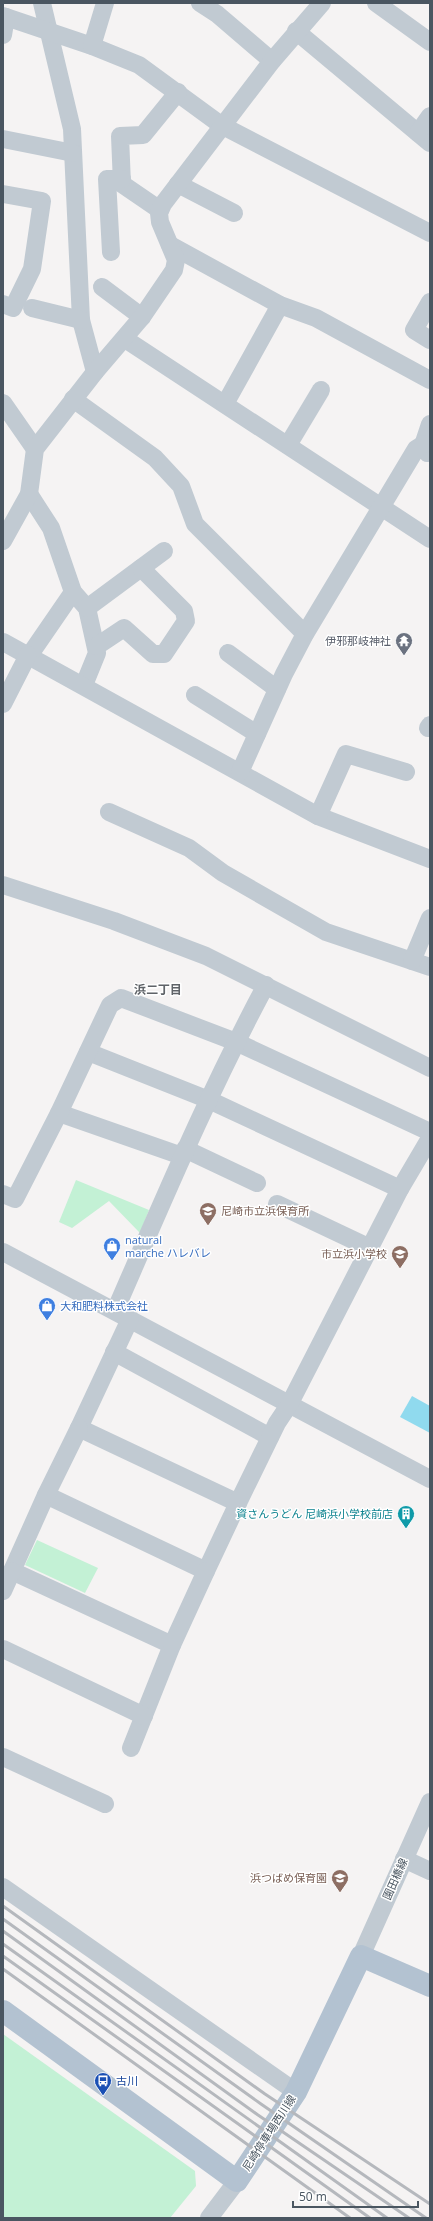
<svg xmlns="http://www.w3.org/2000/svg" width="433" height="2221" viewBox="0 0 433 2221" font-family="'Open Sans','Noto Sans JP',sans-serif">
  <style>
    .green { fill: #c3f1d5 }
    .water { fill: #90daee }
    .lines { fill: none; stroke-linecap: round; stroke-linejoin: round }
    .minor { stroke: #c1cad2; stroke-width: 18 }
    .major { stroke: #b3c2d1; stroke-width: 22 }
    .rail { stroke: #b5b8bd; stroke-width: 3 }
    .labels { text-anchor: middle; stroke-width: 3; stroke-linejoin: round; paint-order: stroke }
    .worship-label { font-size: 11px; fill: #5b616d; stroke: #fff; text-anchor: end }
    .education-label { font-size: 11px; fill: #785e54; stroke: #fff; text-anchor: end }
    .shop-label { font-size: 11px; fill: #366cbe; stroke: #fff; text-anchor: start }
    .culture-label { font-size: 11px; fill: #0d838f; stroke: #fff; text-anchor: end }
    .street-label { font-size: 11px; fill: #4a5661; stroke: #fff }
    .transit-label { font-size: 11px; fill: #164399; stroke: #fff; text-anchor: start }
    .neighbourhood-label { font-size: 12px; font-weight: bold; fill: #5f6368; stroke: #fff }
  </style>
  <rect width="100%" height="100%" fill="#f5f3f3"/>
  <g class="green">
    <path d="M76,1180l73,30 -9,23 -31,-32 -37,27 -13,-6z"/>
    <path d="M37,1540l61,28 -13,25 -60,-28z"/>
    <path d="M3,2034l192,137 1,15 -26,32h-167z"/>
  </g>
  <path class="water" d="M412,1396l18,10v27l-30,-16z"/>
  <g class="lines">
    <g class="minor">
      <path d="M42,3l30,126 9,191 14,52"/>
      <path d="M200,3l17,11 55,47"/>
      <path d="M376,3l54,39"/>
      <path d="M3,16l89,30 47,19 82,60 209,108"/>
      <path d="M296,31l134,112"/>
      <path d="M3,35l3,-18"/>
      <path d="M92,46l13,-43"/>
      <path d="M418,133l12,-17"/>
      <path d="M3,139l70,14"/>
      <path d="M178,184l56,29"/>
      <path d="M3,194l39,7 -10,68 -19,39 -10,-4"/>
      <path d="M160,210l-38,-26 -2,-48 23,-1 35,-43"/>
      <path d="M170,245l110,60 36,13 114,62"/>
      <path d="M111,252l-4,-73h15"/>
      <path d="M102,287l40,30"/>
      <path d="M430,302l-16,28 16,10"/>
      <path d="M32,308l49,12"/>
      <path d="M125,339l305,200"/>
      <path d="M73,399l82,59 26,28 14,38 110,110"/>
      <path d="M3,403l32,46"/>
      <path d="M225,404l55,-99"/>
      <path d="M288,445l33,-55"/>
      <path d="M427,453l-3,-11 6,-18"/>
      <path d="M29,494l22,34 22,64 14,16 10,45 -13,32"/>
      <path d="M3,541l26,-47 6,-45 60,-77 47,-55 32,-47 2,-10 -16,-38 -1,-9 4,-9 109,-143 50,-58"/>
      <path d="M87,608l77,-57"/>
      <path d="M3,642l315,174 112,43"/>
      <path d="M97,646l27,-18 29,26h11l22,-33 -2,-10 -43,-43"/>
      <path d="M228,653l49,36"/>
      <path d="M29,656l44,-64"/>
      <path d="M195,695l62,39"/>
      <path d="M3,704l25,-49"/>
      <path d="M428,728l2,-3"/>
      <path d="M240,772l44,-98 21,-40 111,-185 8,-5"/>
      <path d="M109,812l80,36 34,25 103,59 104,35"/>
      <path d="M318,816l28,-62 60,18"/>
      <path d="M3,885l111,36 92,35 224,112"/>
      <path d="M412,961l18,-43"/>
      <path d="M88,1052l121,48 191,89"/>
      <path d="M59,1113l123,43"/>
      <path d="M185,1149l72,34"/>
      <path d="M3,1194l12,5 44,-86 51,-108 11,-7 115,44 194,90"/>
      <path d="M277,1204l93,44"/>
      <path d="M3,1252l427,227"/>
      <path d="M115,1311c48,-110 94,-220 151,-326"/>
      <path d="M130,1319l-51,109 159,75 -32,68 -160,-76 -34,76 160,74 -41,103"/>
      <path d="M114,1352l156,85"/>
      <path d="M46,1495l33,-67"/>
      <path d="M238,1503l39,-80 12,-18 111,-216 30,-51"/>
      <path d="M3,1591l9,-20"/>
      <path d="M172,1645l34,-74"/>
      <path d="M3,1649l141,67"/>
      <path d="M3,1757l102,47"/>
      <path d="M404,1859l26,12"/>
      <path d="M3,1887l293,205"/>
      <path d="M361,1956l69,-154"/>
      <path d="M209,2218l28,-37"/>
    </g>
    <path class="major" d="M3,2011l234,170 59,-89 65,-136 69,30"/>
    <g class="rail">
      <path d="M3,1906l262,188 165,110"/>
      <path d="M3,1919l258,185 165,114"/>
      <path d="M3,1931l255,184 151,103"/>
      <path d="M3,1944l384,274"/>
      <path d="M3,1956l367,262"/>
      <path d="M3,1969l347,249"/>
    </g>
  </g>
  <defs>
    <symbol id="temple-pin" viewBox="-11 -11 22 30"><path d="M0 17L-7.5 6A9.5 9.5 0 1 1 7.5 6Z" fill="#6b7280" stroke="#fff"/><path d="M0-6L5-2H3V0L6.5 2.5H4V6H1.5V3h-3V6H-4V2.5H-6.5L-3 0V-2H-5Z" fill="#fff"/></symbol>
    <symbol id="school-pin" viewBox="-11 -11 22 30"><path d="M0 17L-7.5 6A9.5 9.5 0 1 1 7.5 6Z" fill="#8d6e63" stroke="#fff"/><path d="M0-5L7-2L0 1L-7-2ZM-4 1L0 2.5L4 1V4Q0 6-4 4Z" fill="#fff"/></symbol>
    <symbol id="shop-pin" viewBox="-11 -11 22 30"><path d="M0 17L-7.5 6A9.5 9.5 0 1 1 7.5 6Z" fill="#3f7fe0" stroke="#fff"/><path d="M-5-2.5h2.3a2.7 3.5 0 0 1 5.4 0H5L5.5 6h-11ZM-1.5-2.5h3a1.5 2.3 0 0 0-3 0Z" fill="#fff"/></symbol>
    <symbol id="building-pin" viewBox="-11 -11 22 30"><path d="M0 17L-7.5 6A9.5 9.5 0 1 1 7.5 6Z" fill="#0f9aa8" stroke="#fff"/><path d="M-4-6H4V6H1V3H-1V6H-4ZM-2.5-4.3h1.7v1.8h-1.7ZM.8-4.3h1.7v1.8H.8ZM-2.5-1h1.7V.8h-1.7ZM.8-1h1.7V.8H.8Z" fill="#fff"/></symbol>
    <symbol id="bus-pin" viewBox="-11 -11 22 30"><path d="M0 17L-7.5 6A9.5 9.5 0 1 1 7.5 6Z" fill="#1a4fb4" stroke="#fff"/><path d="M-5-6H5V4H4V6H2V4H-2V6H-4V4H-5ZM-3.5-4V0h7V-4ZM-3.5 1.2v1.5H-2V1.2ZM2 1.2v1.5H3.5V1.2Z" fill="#fff"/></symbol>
  </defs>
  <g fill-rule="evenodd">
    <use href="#temple-pin" x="394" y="631" width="20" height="27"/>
    <use href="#school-pin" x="198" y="1201" width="20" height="27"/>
    <use href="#shop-pin" x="102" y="1236" width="20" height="27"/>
    <use href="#school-pin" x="390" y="1244" width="20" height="27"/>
    <use href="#shop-pin" x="37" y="1296" width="20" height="27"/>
    <use href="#building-pin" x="396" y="1504" width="20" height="27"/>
    <use href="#school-pin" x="330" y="1868" width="20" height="27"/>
    <use href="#bus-pin" x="93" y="2071" width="20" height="27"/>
  </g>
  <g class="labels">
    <g class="worship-label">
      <text x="391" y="645">伊邪那岐神社</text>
    </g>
    <g class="education-label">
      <text x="221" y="1215" text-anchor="start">尼崎市立浜保育所</text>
      <text x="387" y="1258">市立浜小学校</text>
      <text x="327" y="1882">浜つばめ保育園</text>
    </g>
    <g class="shop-label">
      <text x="125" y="1244">natural<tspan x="125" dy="13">marche ハレバレ</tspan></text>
      <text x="60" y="1310">大和肥料株式会社</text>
    </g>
    <g class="culture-label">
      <text x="393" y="1518">資さんうどん 尼崎浜小学校前店</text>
    </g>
    <g class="street-label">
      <text transform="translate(395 1879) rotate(-66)" y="4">園田橋線</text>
      <text transform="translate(269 2133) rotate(-57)" y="4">尼崎停車場西川線</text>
    </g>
    <g class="transit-label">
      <text x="116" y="2085">古川</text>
    </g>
    <g class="neighbourhood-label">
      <text x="158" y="994">浜二丁目</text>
    </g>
  </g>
  <rect width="433" height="2221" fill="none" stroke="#4a5661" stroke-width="8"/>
  <path d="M293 2201v6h125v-6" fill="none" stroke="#4a5661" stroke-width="2"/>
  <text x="299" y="2201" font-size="12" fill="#4a5661" stroke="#ffffff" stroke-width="3" paint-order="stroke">50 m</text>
</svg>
